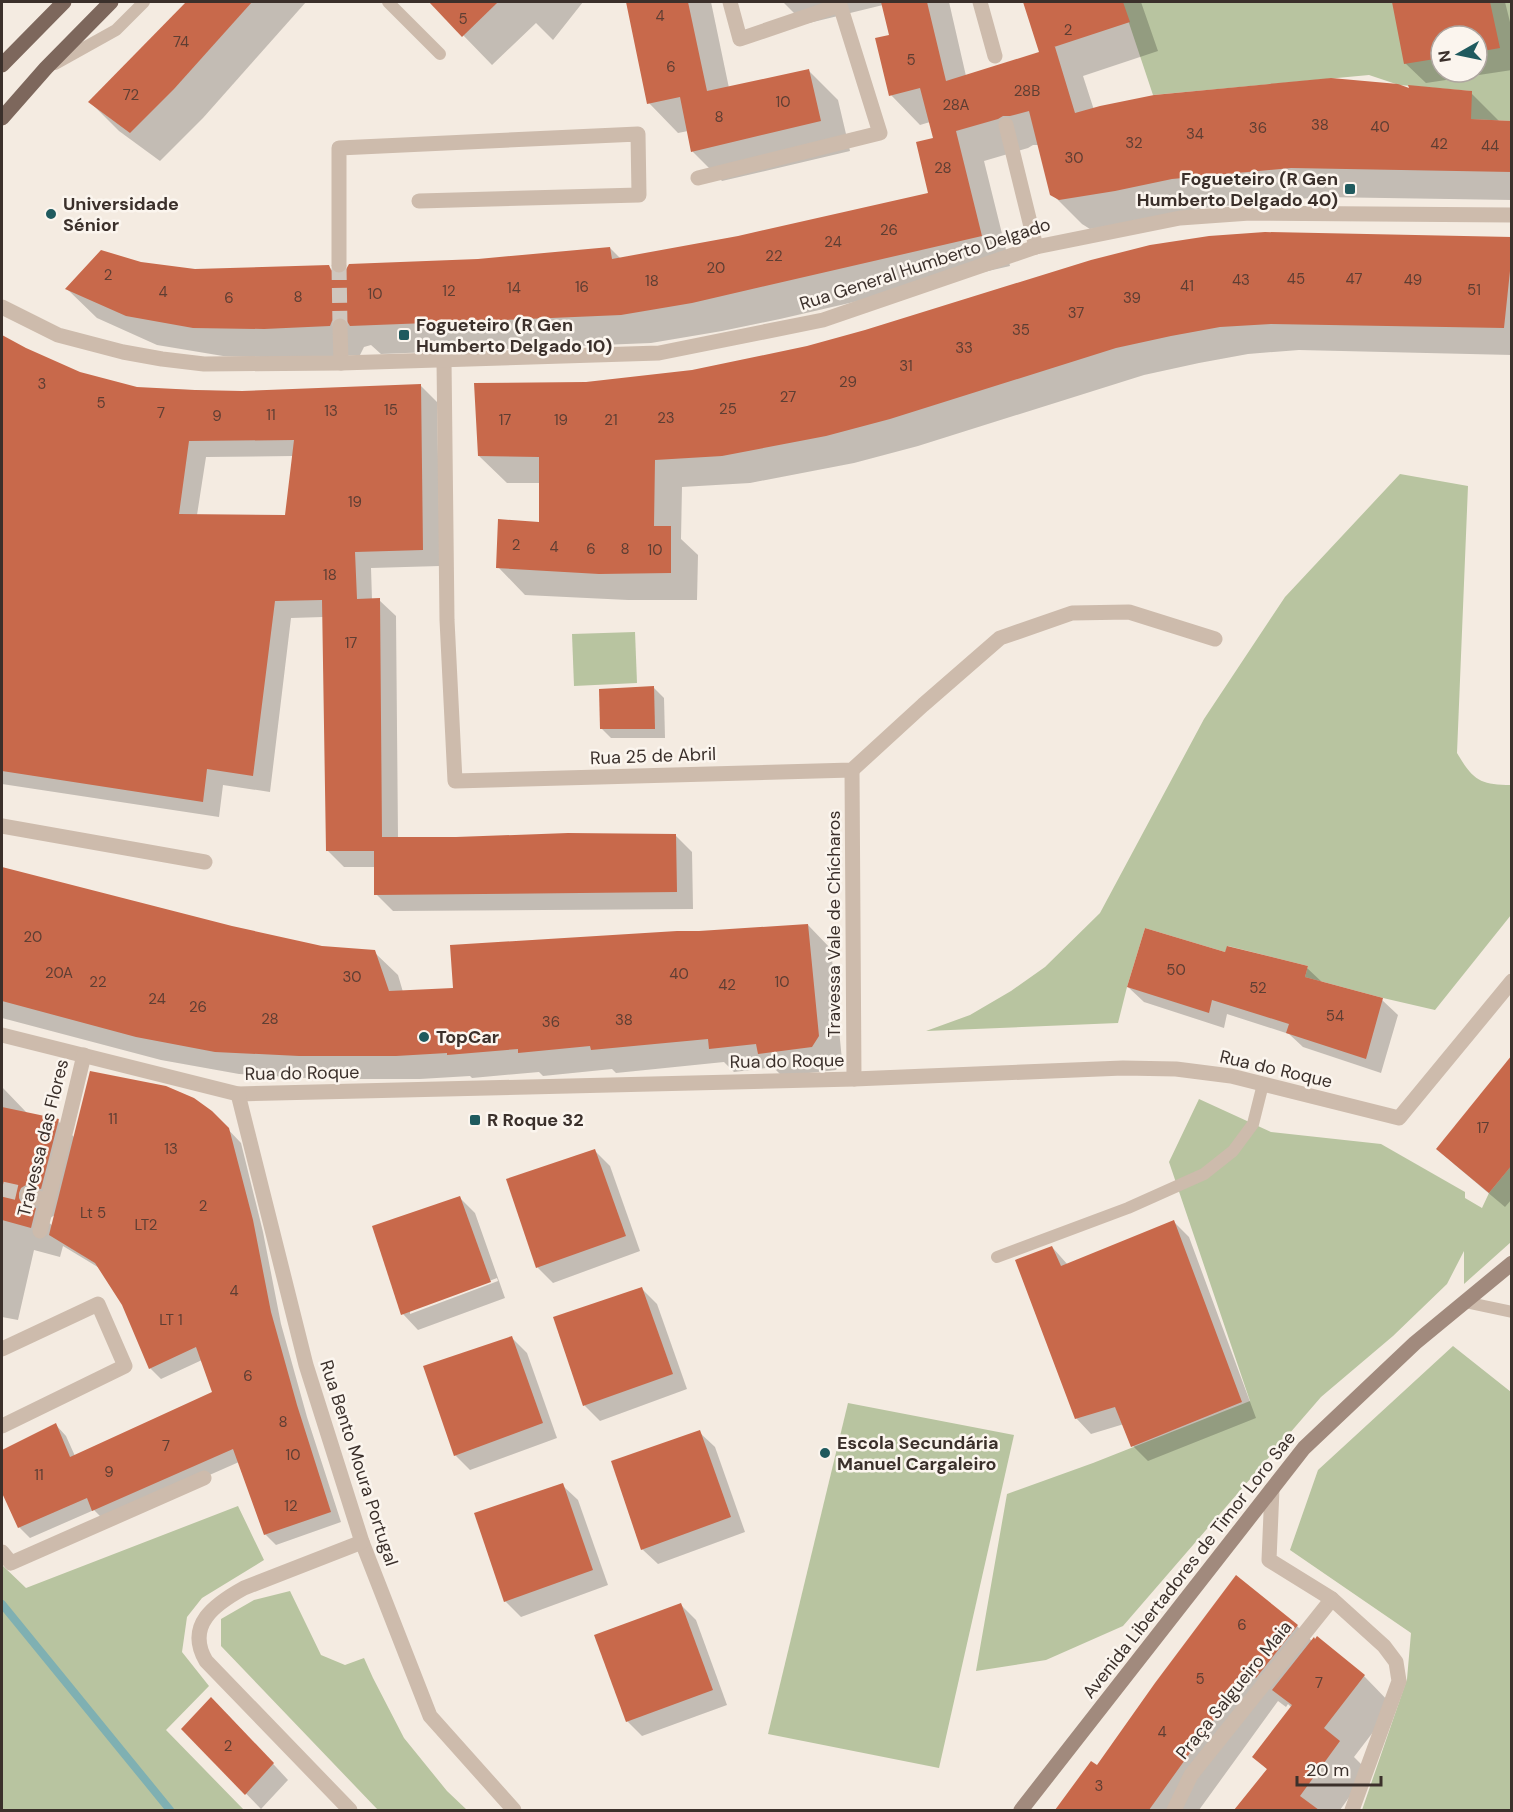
<svg xmlns="http://www.w3.org/2000/svg" width="1513" height="1812" viewBox="0 0 1513 1812" font-family="'DM Sans',sans-serif">
  <style>
    .green { fill: #b8c4a0; fill-rule: evenodd }
    .shadow { fill: #0003; fill-rule: evenodd }
    .lines { fill: none; stroke-linecap: round; stroke-linejoin: round }
    .stream { stroke: #7fb0b2; stroke-width: 8 }
    .building { fill: #c8694b; fill-rule: evenodd }
    .minor-tunnel { stroke: #cfc6bd; stroke-width: 15; stroke-dasharray: 15 8; stroke-linecap: butt }
    .service { stroke: #cdbbac; stroke-width: 12 }
    .pedestrian { stroke: #cdbbac; stroke-width: 15 }
    .minor { stroke: #cdbbac; stroke-width: 15 }
    .tertiary { stroke: #cdbbac; stroke-width: 15 }
    .secondary { stroke: #a18a7d; stroke-width: 15 }
    .primary { stroke: #7d675c; stroke-width: 15 }
    .poi-dot { fill: #1f5a5e; stroke: #fbf5ee; stroke-width: 2 }
    .labels { text-anchor: middle; stroke-width: 5; stroke-linejoin: round; paint-order: stroke }
    .number-label { font-size: 15px; fill: #5e3e33 }
    .poi-label { font-size: 18px; font-weight: bold; fill: #3b302b; stroke: #fbf5ee; text-anchor: start }
    .street-label { font-size: 18px; fill: #3b302b; stroke: #fbf5ee }
  </style>
  <rect width="100%" height="100%" fill="#f4ebe1"/>
  <g class="green">
    <path d="M1122,2h389v119l-40,-2v-28l-72,-6 -30,-10 -216,20zM1441,36h36v36h-36z"/>
    <path d="M1400,474l68,12 -11,267c16,27 23,32 54,32v130l-76,95 -52,-12 -78,-21 3,-11 -80,-20 -3,6 -80,-24 -18,59 -9,36 -192,8 44,-16 41,-24 34,-24 55,-54 104,-194 81,-122z"/>
    <path d="M635,632l2,51 -63,3 -2,-52z"/>
    <path d="M1199,1099l72,33 110,12 84,48v6l17,10 7,-15 22,-27v76l-47,42v-33l-17,33 -54,52 -72,61 -198,229 -77,34 -70,11 31,-177 86,-31 157,-62 -81,-239z"/>
    <path d="M1453,1346l58,46v418h-149l45,-131 4,-46 -121,-83 28,-80z"/>
    <path d="M848,1403l166,32 -75,333 -171,-34z"/>
    <path d="M238,1506l26,54 -62,38 -15,19 -5,35 27,34 -43,44 78,80h-242v-245l24,23z"/>
    <path d="M290,1591l31,64 24,10 19,-7 9,20 31,60 43,53 20,19h-89l-157,-164v-27l33,-19z"/>
  </g>
  <g class="shadow">
    <path d="M188,2h118l-103,116 -43,43 -41,-30 -29,-29z"/>
    <path d="M431,2h152l-30,38 -17,-17 -44,42z"/>
    <path d="M628,2h83l18,86 79,-18 30,30 12,51 -128,30 -29,-29 -5,-21 -10,2 -29,-30z"/>
    <path d="M783,2h166l17,74 75,-23 -16,-51h116l17,49 -75,25 11,34 317,-20 60,3 29,29 12,1v77l-191,-3 -118,11 -58,12 -55,9 -8,-5 -30,-30 -13,-49h-6l-5,3 -44,13 26,105 -230,53 -58,12 -71,12 -270,11 -10,-9 -7,2 -4,8 -65,3 -72,-2 -66,-11 -60,-27 -30,-29 74,-26 54,8 134,-4 9,9 140,-16 132,-12 11,11 118,-22 191,-43 5,-55 -5,-17 -10,3 -29,-30 -1,-59 -7,-31 -78,19z"/>
    <path d="M1393,2h112l7,28v40l-86,13 -21,-20zM1441,36h36v36h-36z"/>
    <path d="M1512,238v117l-213,-5 -51,4 -49,9 -55,12 -226,71 -64,17 -104,20 -68,4 -1,52 17,16 -1,45h-69l-103,-5 -27,-28 42,-44v-40h-33l-28,-27 107,-72 106,-12z"/>
    <path d="M2,336l24,14 54,24 57,14 105,4 178,-7 17,17 3,164 -69,2 1,32h7l17,16 2,222 278,-2 16,16 1,57 -300,2 -17,-17 -1,-27h-31l-17,-17 -4,-233 -32,1 -21,174 -47,-7 -4,32 -217,-33zM293,456l-7,61 -89,-2 9,-58z"/>
    <path d="M654,688l10,10 1,40h-54l-10,-10z"/>
    <path d="M2,869l230,58 90,20 52,5 24,23 5,17 52,-3 353,-64 23,24 11,111 -6,10 -54,6 -9,-9 -39,5 -10,-10 -108,11 -4,-4 -69,7 -4,-4 -67,6 -2,-2 -50,3h-97l-84,-5 -78,-14 -159,-42z"/>
    <path d="M1227,954l80,14 16,15 59,17 16,15 -17,58 -78,-26 -14,-13 -62,-20 -3,14 -80,-26 -16,-15z"/>
    <path d="M1512,1056v143l-7,8 -51,-43 -16,-15z"/>
    <path d="M2,1087l25,26 31,8 17,17 147,-15 19,20 22,89 18,92 26,93 34,105 -65,23 -11,-11 -26,-72 -134,59 -11,-11 -64,28 -11,-11 -17,-38v-37l54,-27 10,11 9,20 139,-63 -12,-33 -41,19 -11,-11 -27,-64 -22,-35 -38,-23 -3,11 -26,-7 -16,70 -16,-3zM55,1215l-2,11 -5,-4 2,-4z"/>
    <path d="M594,1150l16,16 30,85 -87,32 -15,-15 -30,-88z"/>
    <path d="M460,1198l15,15 30,85 -87,32 -15,-16zM497,1278l1,3 -88,33v-3z"/>
    <path d="M1174,1222l15,15 67,181 -108,43 -15,-15 -9,-22 -33,10 -15,-16 -24,-171 16,18z"/>
    <path d="M641,1288l16,16 30,85 -87,32 -15,-15 -30,-88z"/>
    <path d="M512,1338l15,15 30,85 -87,32 -15,-15z"/>
    <path d="M699,1432l16,15 30,85 -87,32 -16,-15z"/>
    <path d="M562,1485l16,15 30,85 -87,32 -16,-16z"/>
    <path d="M1236,1578l61,48 15,15 52,35 29,30 -39,51 14,14 -28,39h-104l32,-40 -14,-13 38,-49 -4,-4 -2,3 -8,-6 -79,109h-142l34,-47 6,4z"/>
    <path d="M681,1605l15,15 31,85 -85,31 -15,-15z"/>
    <path d="M227,1714l61,66 -27,29 -78,-80z"/>
  </g>
  <g class="lines">
    <path class="stream" d="M2,1604l168,206"/>
  </g>
  <g class="building">
    <path d="M186,2h66l-78,87 -44,44 -42,-31z"/>
    <path d="M429,2h69l-36,35z"/>
    <path d="M626,2h62l19,89 102,-22 12,52 -130,31 -11,-55 -33,7z"/>
    <path d="M881,2h46l19,79 93,-29 -16,-50h100l7,20 -76,25h1l20,66 25,-7 54,-11 177,-17 67,6 11,4 -1,-3 64,6 -1,28 41,2v51l-221,-4 -119,11 -57,12 -56,9 -9,-5 -21,-84 -19,5h-7l-5,3 -42,12 26,105 -290,67 -71,12 -70,3 -201,8 -5,-8 -6,-2 -7,5 -2,5 -66,3 -71,-1 -67,-12 -61,-27 36,-39 40,12 54,7 134,-4 2,5 7,5 6,-2 5,-9 129,-5 132,-12 2,12 126,-23 190,-43 -12,-51 17,-4 -13,-50 -31,8 -14,-58 14,-3z"/>
    <path d="M1392,2h98l10,46 -23,4v-16h-36v22l-37,6z"/>
    <path d="M1265,232l247,5v15l-8,76 -233,-4 -51,3 -49,9 -55,12 -226,71 -64,17 -104,20 -67,4 -1,66h17v47l-72,1 -103,-6 2,-49 41,3v-65l-61,-1 -4,-73 112,-1 106,-12 115,-24 58,-16 226,-70 59,-15 59,-9z"/>
    <path d="M2,335l24,13 54,24 57,15 58,3 47,1 179,-7 2,166 -68,2 2,47 23,-1 2,239h74l112,-4 108,1 1,58 -303,3v-44h-48l-4,-251 -47,1 -22,175 -46,-7 -4,33 -201,-31zM294,440l-9,75 -106,-1 10,-73z"/>
    <path d="M654,686l1,43h-55l-1,-40z"/>
    <path d="M2,867l230,59 90,20 53,4 14,41 64,-3 -3,-43 227,-14h22l109,-7 11,112 -7,11 -54,7 -2,-10 -47,5 -1,-10 -117,11 -1,-4 -72,7v-4l-71,6v-2l-51,3h-97l-84,-4 -79,-15 -134,-36z"/>
    <path d="M1145,928l80,24 2,-6 81,20 -3,11 78,21 -17,61 -80,-26 3,-9 -77,-24 -3,13 -82,-26z"/>
    <path d="M1512,1055v110l-23,28 -53,-44z"/>
    <path d="M90,1071l76,15 28,12 18,13 17,17 24,92 18,92 26,93 34,107 -67,23 -31,-86 -141,62 -5,-13 -69,30 -16,-35v-43l54,-27 14,34 142,-65 -16,-45 -47,22 -27,-64 -27,-42 -46,-28z"/>
    <path d="M2,1107l57,12 -18,70 -15,-4 -5,3 -2,5v5l2,4 15,6 -5,20 -29,-8z"/>
    <path d="M595,1149l31,87 -90,32 -30,-89z"/>
    <path d="M460,1196l31,86 -90,33 -29,-89z"/>
    <path d="M1174,1220l68,182 -111,45 -16,-40 -40,12 -60,-159 37,-14 9,20z"/>
    <path d="M642,1287l31,87 -90,32 -30,-89z"/>
    <path d="M512,1336l31,87 -89,33 -31,-90z"/>
    <path d="M700,1430l31,87 -90,33 -30,-89z"/>
    <path d="M563,1483l30,87 -89,32 -30,-89z"/>
    <path d="M1236,1575l62,50 -42,53 -8,-6 -99,138h-94l36,-49 6,4 58,-82z"/>
    <path d="M681,1603l32,87 -87,32 -32,-87z"/>
    <path d="M1317,1636l48,39 -41,53 16,13 -40,55 19,14h-85l33,-41 -15,-12 40,-52 -20,-15 42,-53 1,2z"/>
    <path d="M211,1697l63,66 -29,32 -64,-66z"/>
  </g>
  <g class="lines">
    <g class="minor-tunnel">
      <path d="M339,265l1,61"/>
      <path d="M2,1189l26,6"/>
    </g>
    <g class="service">
      <path d="M388,2l52,52"/>
      <path d="M55,64l61,-34 28,-28"/>
      <path d="M997,1257l131,-49 76,-34 29,-23 20,-27 10,-40"/>
      <path d="M1465,1302l47,10"/>
    </g>
    <path class="pedestrian" d="M1174,1810l17,-35 141,-176"/>
    <g class="minor">
      <path d="M980,2l15,54"/>
      <path d="M1006,125l30,122"/>
      <path d="M698,178l182,-45 -40,-128 -100,34 -10,-37"/>
      <path d="M339,265v-117l299,-14 1,61 -220,6"/>
      <path d="M340,326l1,37"/>
      <path d="M444,360l3,260 8,161 397,-11 71,-65 77,-67 72,-25 57,-1 86,27"/>
      <path d="M852,770l2,309"/>
      <path d="M2,826l203,36"/>
      <path d="M2,1035l236,59 616,-15 269,-11 53,1 55,7 168,42 113,-137"/>
      <path d="M238,1094l68,271 56,177 68,174 84,94"/>
      <path d="M28,1195l20,6"/>
      <path d="M40,1231l27,-105 17,-71"/>
      <path d="M2,1349l96,-45 27,62 -123,60"/>
      <path d="M1272,1489l-3,71 63,39 52,47 12,16 3,19 -47,129"/>
      <path d="M2,1552l9,11 193,-85"/>
      <path d="M350,1810l-144,-149c-21,-36 9,-57 38,-73l118,-46"/>
    </g>
    <path class="tertiary" d="M2,307l56,28 65,17 39,7 42,5 137,-1 318,-10 164,-33 213,-73 144,-29 70,-5 262,2"/>
    <path class="secondary" d="M1021,1810l283,-362 111,-105 97,-80"/>
    <g class="primary">
      <path d="M2,65l62,-63"/>
      <path d="M2,118l44,-50 65,-66"/>
    </g>
  </g>
  <g class="poi-dot">
    <rect x="1344" y="183" width="12" height="12" rx="3"/>
    <circle cx="51" cy="214" r="6"/>
    <rect x="398" y="329" width="12" height="12" rx="3"/>
    <circle cx="424" cy="1037" r="6"/>
    <rect x="469" y="1114" width="12" height="12" rx="3"/>
    <circle cx="825" cy="1453" r="6"/>
  </g>
  <g class="labels">
    <g class="number-label">
      <text x="660" y="21">4</text>
      <text x="463" y="24">5</text>
      <text x="1068" y="35">2</text>
      <text x="181" y="47">74</text>
      <text x="911" y="65">5</text>
      <text x="671" y="72">6</text>
      <text x="1027" y="96">28B</text>
      <text x="131" y="100">72</text>
      <text x="783" y="107">10</text>
      <text x="956" y="110">28A</text>
      <text x="719" y="122">8</text>
      <text x="1320" y="130">38</text>
      <text x="1380" y="132">40</text>
      <text x="1258" y="133">36</text>
      <text x="1195" y="139">34</text>
      <text x="1134" y="148">32</text>
      <text x="1439" y="149">42</text>
      <text x="1490" y="151">44</text>
      <text x="1074" y="163">30</text>
      <text x="943" y="173">28</text>
      <text x="889" y="235">26</text>
      <text x="833" y="247">24</text>
      <text x="774" y="261">22</text>
      <text x="716" y="273">20</text>
      <text x="108" y="280">2</text>
      <text x="1296" y="284">45</text>
      <text x="1354" y="284">47</text>
      <text x="1241" y="285">43</text>
      <text x="1413" y="285">49</text>
      <text x="652" y="286">18</text>
      <text x="1187" y="291">41</text>
      <text x="582" y="292">16</text>
      <text x="514" y="293">14</text>
      <text x="1474" y="295">51</text>
      <text x="449" y="296">12</text>
      <text x="163" y="297">4</text>
      <text x="375" y="299">10</text>
      <text x="298" y="302">8</text>
      <text x="229" y="303">6</text>
      <text x="1132" y="303">39</text>
      <text x="1076" y="318">37</text>
      <text x="1021" y="335">35</text>
      <text x="964" y="353">33</text>
      <text x="906" y="371">31</text>
      <text x="848" y="387">29</text>
      <text x="42" y="389">3</text>
      <text x="788" y="402">27</text>
      <text x="101" y="408">5</text>
      <text x="728" y="414">25</text>
      <text x="391" y="415">15</text>
      <text x="331" y="416">13</text>
      <text x="161" y="418">7</text>
      <text x="271" y="420">11</text>
      <text x="217" y="421">9</text>
      <text x="666" y="423">23</text>
      <text x="505" y="425">17</text>
      <text x="561" y="425">19</text>
      <text x="611" y="425">21</text>
      <text x="355" y="507">19</text>
      <text x="516" y="550">2</text>
      <text x="554" y="552">4</text>
      <text x="591" y="554">6</text>
      <text x="625" y="554">8</text>
      <text x="655" y="555">10</text>
      <text x="330" y="580">18</text>
      <text x="351" y="648">17</text>
      <text x="33" y="942">20</text>
      <text x="1176" y="975">50</text>
      <text x="59" y="978">20A</text>
      <text x="679" y="979">40</text>
      <text x="352" y="982">30</text>
      <text x="98" y="987">22</text>
      <text x="782" y="987">10</text>
      <text x="727" y="990">42</text>
      <text x="1258" y="993">52</text>
      <text x="157" y="1004">24</text>
      <text x="198" y="1012">26</text>
      <text x="1335" y="1021">54</text>
      <text x="270" y="1024">28</text>
      <text x="624" y="1025">38</text>
      <text x="551" y="1027">36</text>
      <text x="113" y="1124">11</text>
      <text x="1483" y="1133">17</text>
      <text x="171" y="1154">13</text>
      <text x="203" y="1211">2</text>
      <text x="93" y="1218">Lt 5</text>
      <text x="146" y="1230">LT2</text>
      <text x="234" y="1296">4</text>
      <text x="171" y="1325">LT 1</text>
      <text x="248" y="1381">6</text>
      <text x="283" y="1427">8</text>
      <text x="166" y="1451">7</text>
      <text x="293" y="1460">10</text>
      <text x="109" y="1477">9</text>
      <text x="39" y="1480">11</text>
      <text x="291" y="1511">12</text>
      <text x="1242" y="1630">6</text>
      <text x="1200" y="1684">5</text>
      <text x="1319" y="1688">7</text>
      <text x="1162" y="1737">4</text>
      <text x="228" y="1751">2</text>
      <text x="1099" y="1791">3</text>
    </g>
    <g class="poi-label">
      <text x="1338" y="185" text-anchor="end">Fogueteiro (R Gen<tspan x="1338" dy="21">Humberto Delgado 40)</tspan></text>
      <text x="63" y="210">Universidade<tspan x="63" dy="21">Sénior</tspan></text>
      <text x="416" y="331">Fogueteiro (R Gen<tspan x="416" dy="21">Humberto Delgado 10)</tspan></text>
      <text x="436" y="1043">TopCar</text>
      <text x="487" y="1126">R Roque 32</text>
      <text x="837" y="1449">Escola Secundária<tspan x="837" dy="21">Manuel Cargaleiro</tspan></text>
    </g>
    <g class="street-label">
      <text transform="translate(925 264) rotate(-18)" y="6">Rua General Humberto Delgado</text>
      <text transform="translate(653 756) rotate(-2)" y="6">Rua 25 de Abril</text>
      <text transform="translate(834 924) rotate(-90)" y="6">Travessa Vale de Chícharos</text>
      <text transform="translate(787 1061) rotate(-1)" y="6">Rua do Roque</text>
      <text transform="translate(1276 1069) rotate(13)" y="6">Rua do Roque</text>
      <text transform="translate(302 1073) rotate(-1)" y="6">Rua do Roque</text>
      <text transform="translate(43 1138) rotate(-76)" y="6">Travessa das Flores</text>
      <text transform="translate(359 1463) rotate(72)" y="6">Rua Bento Moura Portugal</text>
      <text transform="translate(1189 1565) rotate(-52)" y="6">Avenida Libertadores de Timor Loro Sae</text>
      <text transform="translate(1234 1690) rotate(-51)" y="6">Praça Salgueiro Maia</text>
    </g>
  </g>
  <rect width="1513" height="1812" fill="none" stroke="#3b302b" stroke-width="6"/>
  <g transform="translate(1459 54) rotate(261)"><circle r="28" fill="#fbf5ee" stroke="#aea6a0" stroke-width="1.5"/>
  <path d="M0-4.5L10 22L0 15L-10 22Z" fill="#1f5a5e"/>
  <text y="-9" font-size="16" font-weight="bold" text-anchor="middle" fill="#3b302b">N</text>
  </g>
  <path d="M1297 1776v9h84v-9" fill="none" stroke="#3b302b" stroke-width="3"/>
  <text x="1306" y="1776" font-size="18" fill="#3b302b" stroke="#fbf5ee" stroke-width="4.5" paint-order="stroke">20 m</text>
</svg>
